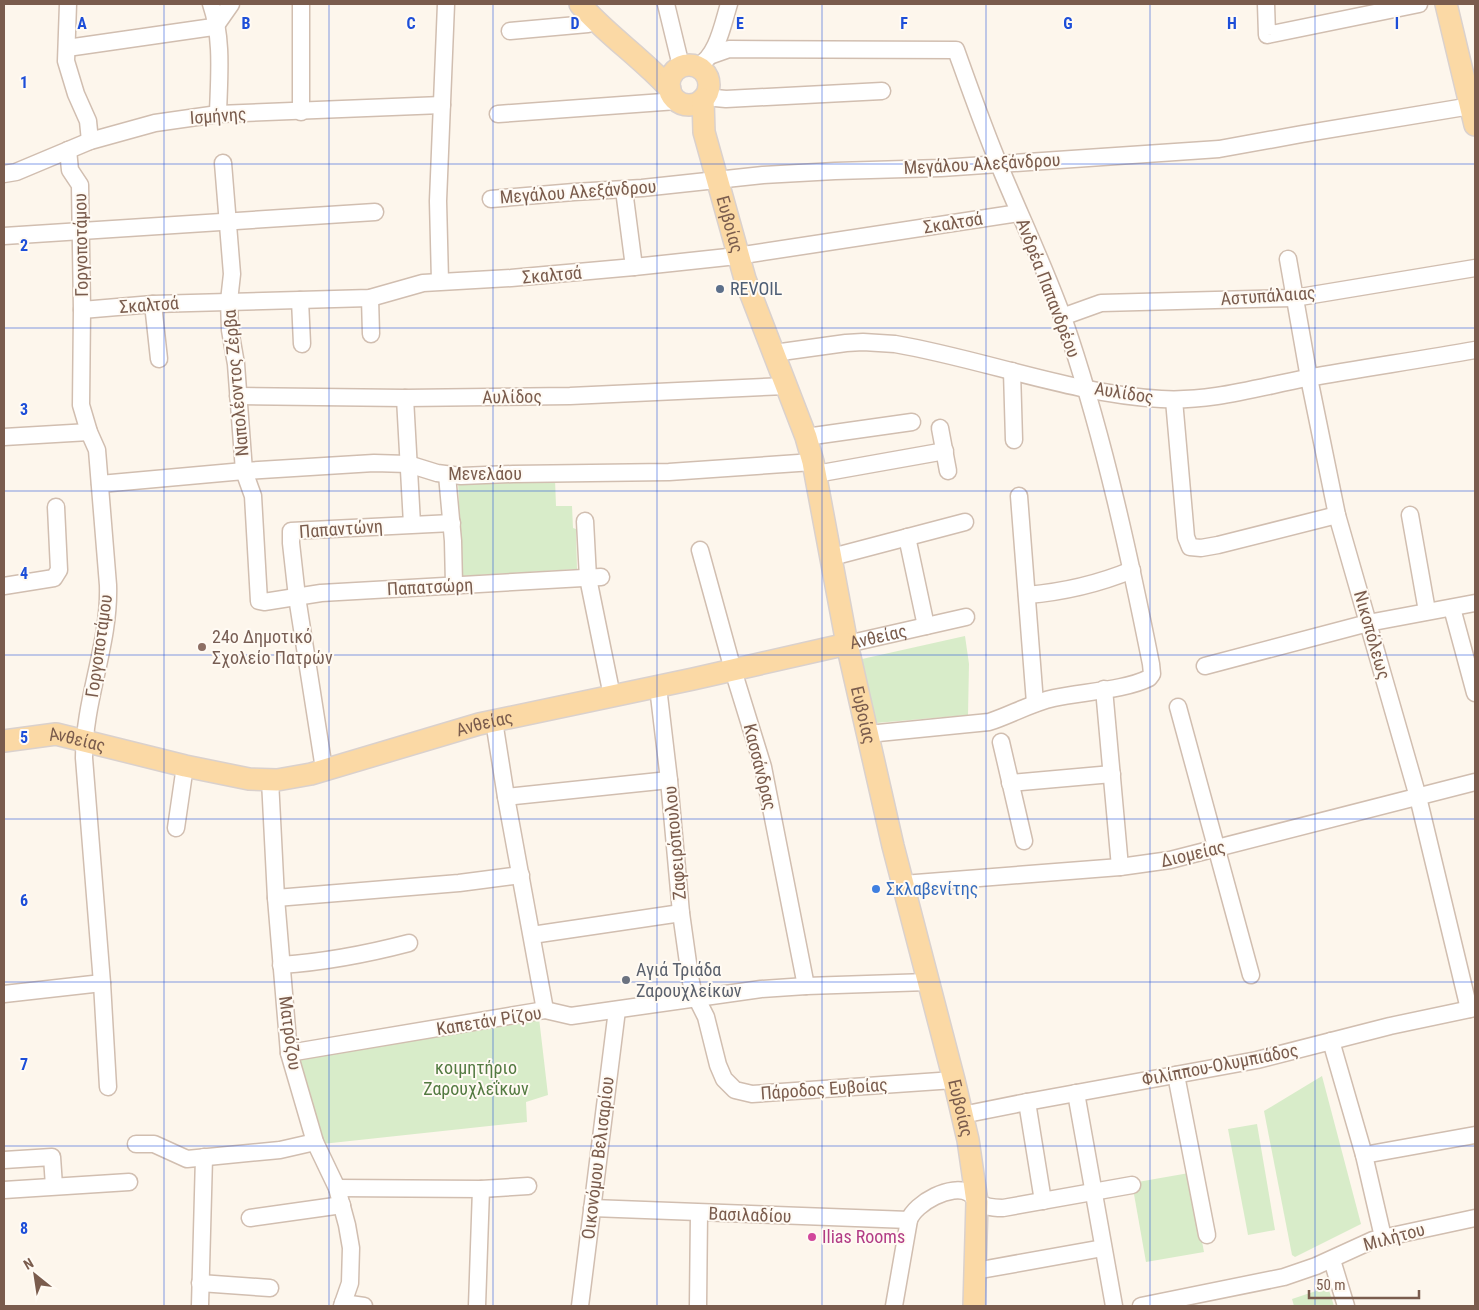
<svg xmlns="http://www.w3.org/2000/svg" width="1479" height="1310" viewBox="0 0 1479 1310" font-family="'Roboto Condensed',sans-serif">
  <style>
    .green { fill: #d8ecc9 }
    .lines { fill: none; stroke-linecap: round; stroke-linejoin: round }
    .minor-casing { stroke: #d1beb0; stroke-width: 19 }
    .major-casing { stroke: #dad1cd; stroke-width: 24 }
    .minor { stroke: #fff; stroke-width: 16 }
    .major { stroke: #fbd9a5; stroke-width: 21 }
    .grid { fill: none; stroke: #1d4ed8; stroke-width: 1; stroke-opacity: 0.55 }
    .service-dot { fill: #5c6f8a; stroke: #fffaf3; stroke-width: 2 }
    .education-dot { fill: #8d6e63; stroke: #fffaf3; stroke-width: 2 }
    .shop-dot { fill: #3f7fe0; stroke: #fffaf3; stroke-width: 2 }
    .worship-dot { fill: #6b7280; stroke: #fffaf3; stroke-width: 2 }
    .hotel-dot { fill: #d1479c; stroke: #fffaf3; stroke-width: 2 }
    .labels { text-anchor: middle; stroke-width: 4; stroke-linejoin: round; paint-order: stroke }
    .street-label { font-size: 18px; fill: #7a5c4d; stroke: #fffaf3 }
    .service-label { font-size: 18px; fill: #4e5e75; stroke: #fffaf3; text-anchor: start }
    .education-label { font-size: 18px; fill: #785e54; stroke: #fffaf3; text-anchor: start }
    .shop-label { font-size: 18px; fill: #366cbe; stroke: #fffaf3; text-anchor: start }
    .worship-label { font-size: 18px; fill: #5b616d; stroke: #fffaf3; text-anchor: start }
    .park-label { font-size: 18px; fill: #537a41; stroke: #fffaf3 }
    .hotel-label { font-size: 18px; fill: #b23c85; stroke: #fffaf3; text-anchor: start }
    .grid-label { font-size: 16px; text-anchor: middle; font-weight: bold; fill: #1d4ed8; stroke: #fffaf3; stroke-width: 4; stroke-linejoin: round; paint-order: stroke }
  </style>
  <rect width="100%" height="100%" fill="#fdf6ec"/>
  <g class="green">
    <path d="M555,479l1,27h16l1,22 3,1 1,40 -115,7 -4,-95z"/>
    <path d="M965,636l4,28 -1,51 -92,8 -14,-64z"/>
    <path d="M539,1018l9,77 -22,7 1,20 -205,22 -25,-83 4,-5z"/>
    <path d="M1322,1076l39,148 -66,33 -3,-2 -28,-144z"/>
    <path d="M1257,1124l18,106 -27,5 -20,-106z"/>
    <path d="M1189,1173l15,79 -58,10 -14,-79z"/>
    <path d="M1328,1287l6,19h-40l-2,-7z"/>
  </g>
  <g class="lines">
    <defs>
      <g id="minor">
        <path d="M68,4l-2,57 10,33 12,27 2,20"/>
        <path d="M211,4c12,35 8,73 7,110"/>
        <path d="M666,4l15,62"/>
        <path d="M1266,4l1,31 152,-31"/>
        <path d="M510,31l78,-7 9,-3"/>
        <path d="M67,48l146,-21 4,-3 14,-20"/>
        <path d="M712,55l17,-6 227,1c14,39 28,79 44,117 23,56 51,113 70,171 35,106 59,216 81,326l1,10 -3,4c-23,12 -68,14 -95,20 -23,5 -43,17 -65,24l-121,12"/>
        <path d="M697,66c20,-8 26,-43 32,-62"/>
        <path d="M707,94l8,4 11,1 156,-8"/>
        <path d="M301,112v-108"/>
        <path d="M498,114l179,-13"/>
        <path d="M68,150l2,20 10,15 2,125 -1,95 8,27 8,18 11,135c2,59 -24,114 -24,173l18,225 6,104"/>
        <path d="M223,163l9,111 -3,27 1,29 6,34 8,107 9,25 6,105 5,1 57,-9 280,-16"/>
        <path d="M4,174l12,-2 74,-31 65,-18 63,-9 224,-9"/>
        <path d="M624,190l10,77"/>
        <path d="M491,199l83,-7 68,-4 121,-13 72,-4 106,-3 278,-19 83,-15 169,-28"/>
        <path d="M4,236l371,-24"/>
        <path d="M1288,259l21,119 28,137 81,282 51,212"/>
        <path d="M440,281l-2,-80 8,-197"/>
        <path d="M370,298l1,36"/>
        <path d="M300,300l2,44"/>
        <path d="M153,304l6,55"/>
        <path d="M82,310l71,-6 217,-6 53,-15 88,-5 123,-11 103,-11 282,-43"/>
        <path d="M1062,317l39,-14 193,-5 181,-30"/>
        <path d="M774,353l72,-10 17,-1 32,2c88,15 176,50 266,55 50,3 98,-12 146,-21 56,-10 112,-18 168,-28"/>
        <path d="M1012,371l2,69"/>
        <path d="M238,396l167,2 165,-2 216,-10"/>
        <path d="M405,398l7,126"/>
        <path d="M1174,400l12,137 4,10 11,1 17,-3 119,-30"/>
        <path d="M940,428l8,43"/>
        <path d="M4,437l85,-5"/>
        <path d="M806,437l106,-15"/>
        <path d="M816,474l129,-23"/>
        <path d="M447,475l6,66 1,44"/>
        <path d="M100,484l144,-13 130,-8 34,1 29,9 24,3 52,-2 156,-2 144,-10"/>
        <path d="M1019,496l16,207"/>
        <path d="M1410,515l17,96"/>
        <path d="M585,521l3,57 24,118"/>
        <path d="M907,537l19,89"/>
        <path d="M700,550l33,120 30,97 43,219"/>
        <path d="M832,557l133,-35"/>
        <path d="M4,586l50,-8 5,-8 -3,-63"/>
        <path d="M1027,595c36,-3 71,-11 105,-25"/>
        <path d="M1452,608l23,85"/>
        <path id="s1" d="M847,644l119,-27"/>
        <path d="M1205,666l163,-43 107,-20"/>
        <path d="M658,687l11,93 12,133 9,64 3,14 13,26 12,48 6,14 11,11 17,4 202,-14"/>
        <path d="M1104,689l16,178"/>
        <path d="M1178,707l73,268"/>
        <path d="M494,721l12,76 39,213"/>
        <path d="M1001,742l23,99"/>
        <path d="M324,769l-27,-172 -6,-54v-12l161,-8"/>
        <path d="M270,780l6,118 13,155 26,89 22,46 10,37 4,23 -1,35 -8,23"/>
        <path d="M1010,783l102,-9"/>
        <path d="M506,797l163,-17"/>
        <path d="M176,828l9,-62"/>
        <path d="M903,884l217,-17 50,-7 305,-78"/>
        <path d="M276,898l183,-15 62,-8"/>
        <path d="M532,935l149,-22"/>
        <path d="M281,965c44,-3 86,-11 128,-22"/>
        <path d="M4,994l98,-11"/>
        <path d="M1331,1041l33,114 19,82"/>
        <path d="M289,1053l256,-43 26,6 190,-27 45,-3 122,-4"/>
        <path d="M1176,1075l31,160"/>
        <path d="M1076,1093l38,213"/>
        <path d="M1027,1102l16,99"/>
        <path d="M962,1115l65,-13 230,-42 133,-34 85,-18"/>
        <path d="M136,1144h18l33,15 93,-9 35,-8"/>
        <path d="M1364,1155l111,-20"/>
        <path d="M4,1160l48,-3 2,29"/>
        <path d="M337,1188l144,1 47,-3"/>
        <path d="M4,1190l125,-8"/>
        <path d="M592,1208l317,12"/>
        <path d="M250,1218l92,-13"/>
        <path d="M1332,1260l14,46"/>
        <path d="M975,1271l128,-23"/>
        <path d="M200,1283l70,5"/>
        <path d="M343,1303l21,3"/>
        <path d="M200,1306l4,-149"/>
        <path d="M477,1306l4,-117"/>
        <path d="M580,1306l37,-296"/>
        <path d="M698,1306l1,-93"/>
        <path d="M894,1306l15,-86c6,-17 43,-37 60,-27 4,2 4,6 8,8 6,6 18,7 26,7l129,-23"/>
        <path d="M1141,1306l143,-29 32,-11 57,-26 102,-22"/>
      </g>
      <g id="major">
        <path d="M580,4c27,31 62,54 90,85"/>
        <path d="M1446,4l29,121"/>
        <circle cx="689" cy="85" r="20"/>
        <path id="s2" d="M703,99l1,33 41,147 61,158 7,25 34,182 18,79 28,123 61,234 14,60 9,62 -3,104"/>
        <path id="s3" d="M4,741l52,-7 129,32 64,13 28,1 34,-6 168,-50 214,-45 154,-35"/>
      </g>
    </defs>
    <use href="#minor" class="minor-casing"/>
    <use href="#major" class="major-casing"/>
    <use href="#minor" class="minor"/>
    <use href="#major" class="major"/>
  </g>
  <path class="grid" d="M164,4v1302M329,4v1302M493,4v1302M657,4v1302M822,4v1302M986,4v1302M1150,4v1302M1315,4v1302M4,164h1471M4,328h1471M4,491h1471M4,655h1471M4,819h1471M4,982h1471M4,1146h1471"/>
  <circle class="service-dot" cx="720" cy="289" r="5"/>
  <circle class="education-dot" cx="202" cy="647" r="5"/>
  <circle class="shop-dot" cx="876" cy="889" r="5"/>
  <circle class="worship-dot" cx="626" cy="980" r="5"/>
  <circle class="hotel-dot" cx="812" cy="1237" r="5"/>
  <g class="labels">
    <g class="street-label">
      <text transform="translate(218 116) rotate(-4)" y="6">Ισμήνης</text>
      <text transform="translate(982 164) rotate(-3)" y="6">Μεγάλου Αλεξάνδρου</text>
      <text transform="translate(578 192) rotate(-4)" y="6">Μεγάλου Αλεξάνδρου</text>
      <text transform="translate(953 223) rotate(-9)" y="6">Σκαλτσά</text>
      <text dy="6" stroke="none"><textPath href="#s2" startOffset="129">Ευβοίας</textPath></text>
      <text transform="translate(81 245) rotate(-91)" y="6">Γοργοποτάμου</text>
      <text transform="translate(552 275) rotate(-5)" y="6">Σκαλτσά</text>
      <text transform="translate(1048 288) rotate(69)" y="6">Ανδρέα Παπανδρέου</text>
      <text transform="translate(1268 296) rotate(-4)" y="6">Αστυπάλαιας</text>
      <text transform="translate(149 305) rotate(-4)" y="6">Σκαλτσά</text>
      <text transform="translate(236 383) rotate(-95)" y="6">Ναπολέοντος Ζέρβα</text>
      <text transform="translate(1124 393) rotate(9)" y="6">Αυλίδος</text>
      <text transform="translate(512 397) rotate(-1)" y="6">Αυλίδος</text>
      <text x="485" y="480">Μενελάου</text>
      <text transform="translate(341 529) rotate(-4)" y="6">Παπαντώνη</text>
      <text transform="translate(430 587) rotate(-3)" y="6">Παπατσώρη</text>
      <text transform="translate(1372 635) rotate(74)" y="6">Νικοπόλεως</text>
      <text dy="6" stroke="none"><textPath href="#s1" startOffset="32">Ανθείας</textPath></text>
      <text transform="translate(99 646) rotate(-82)" y="6">Γοργοποτάμου</text>
      <text dy="6" stroke="none"><textPath href="#s2" startOffset="639">Ευβοίας</textPath></text>
      <text dy="6" stroke="none"><textPath href="#s3" startOffset="494">Ανθείας</textPath></text>
      <text dy="6" stroke="none"><textPath href="#s3" startOffset="74">Ανθείας</textPath></text>
      <text transform="translate(760 767) rotate(76)" y="6">Κασσάνδρας</text>
      <text transform="translate(675 843) rotate(-95)" y="6">Ζαφειρόπουλου</text>
      <text transform="translate(1193 854) rotate(-13)" y="6">Διομείας</text>
      <text transform="translate(489 1021) rotate(-9)" y="6">Καπετάν Ρίζου</text>
      <text transform="translate(290 1033) rotate(82)" y="6">Ματρόζου</text>
      <text transform="translate(1220 1065) rotate(-11)" y="6">Φιλίππου-Ολυμπιάδος</text>
      <text transform="translate(824 1089) rotate(-4)" y="6">Πάροδος Ευβοίας</text>
      <text dy="6" stroke="none"><textPath href="#s2" startOffset="1044">Ευβοίας</textPath></text>
      <text transform="translate(598 1158) rotate(-83)" y="6">Οικονόμου Βελισαρίου</text>
      <text transform="translate(750 1215) rotate(2)" y="6">Βασιλαδίου</text>
      <text transform="translate(1394 1237) rotate(-15)" y="6">Μιλήτου</text>
    </g>
    <g class="service-label">
      <text x="730" y="295">REVOIL</text>
    </g>
    <g class="education-label">
      <text x="212" y="643">24ο Δημοτικό<tspan x="212" dy="21">Σχολείο Πατρών</tspan></text>
    </g>
    <g class="shop-label">
      <text x="886" y="895">Σκλαβενίτης</text>
    </g>
    <g class="worship-label">
      <text x="636" y="976">Αγιά Τριάδα<tspan x="636" dy="21">Ζαρουχλείκων</tspan></text>
    </g>
    <g class="park-label">
      <text x="476" y="1074">κοιμητήριο<tspan x="476" dy="21">Ζαρουχλεΐκων</tspan></text>
    </g>
    <g class="hotel-label">
      <text x="822" y="1243">Ilias Rooms</text>
    </g>
  </g>
  <g class="grid-label">
    <text x="82" y="29">A</text>
    <text x="246" y="29">B</text>
    <text x="411" y="29">C</text>
    <text x="575" y="29">D</text>
    <text x="740" y="29">E</text>
    <text x="904" y="29">F</text>
    <text x="1068" y="29">G</text>
    <text x="1232" y="29">H</text>
    <text x="1397" y="29">I</text>
    <text x="24" y="88">1</text>
    <text x="24" y="251">2</text>
    <text x="24" y="415">3</text>
    <text x="24" y="579">4</text>
    <text x="24" y="743">5</text>
    <text x="24" y="906">6</text>
    <text x="24" y="1070">7</text>
    <text x="24" y="1234">8</text>
  </g>
  <rect width="1479" height="1310" fill="none" stroke="#7a5c4d" stroke-width="10"/>
  <g transform="translate(35 1275) rotate(330)" stroke="#fffaf3" stroke-width="4" paint-order="stroke">
  <path d="M0-4L9 19L0 12L-9 19Z" fill="#7a5c4d"/>
  <text y="-8" font-size="14" font-weight="bold" text-anchor="middle" fill="#7a5c4d">N</text>
  </g>
  <path d="M1309 1290v8h110v-8" fill="none" stroke="#7a5c4d" stroke-width="2.5"/>
  <text x="1316" y="1290" font-size="15" fill="#7a5c4d" stroke="#fffaf3" stroke-width="4" paint-order="stroke">50 m</text>
</svg>
